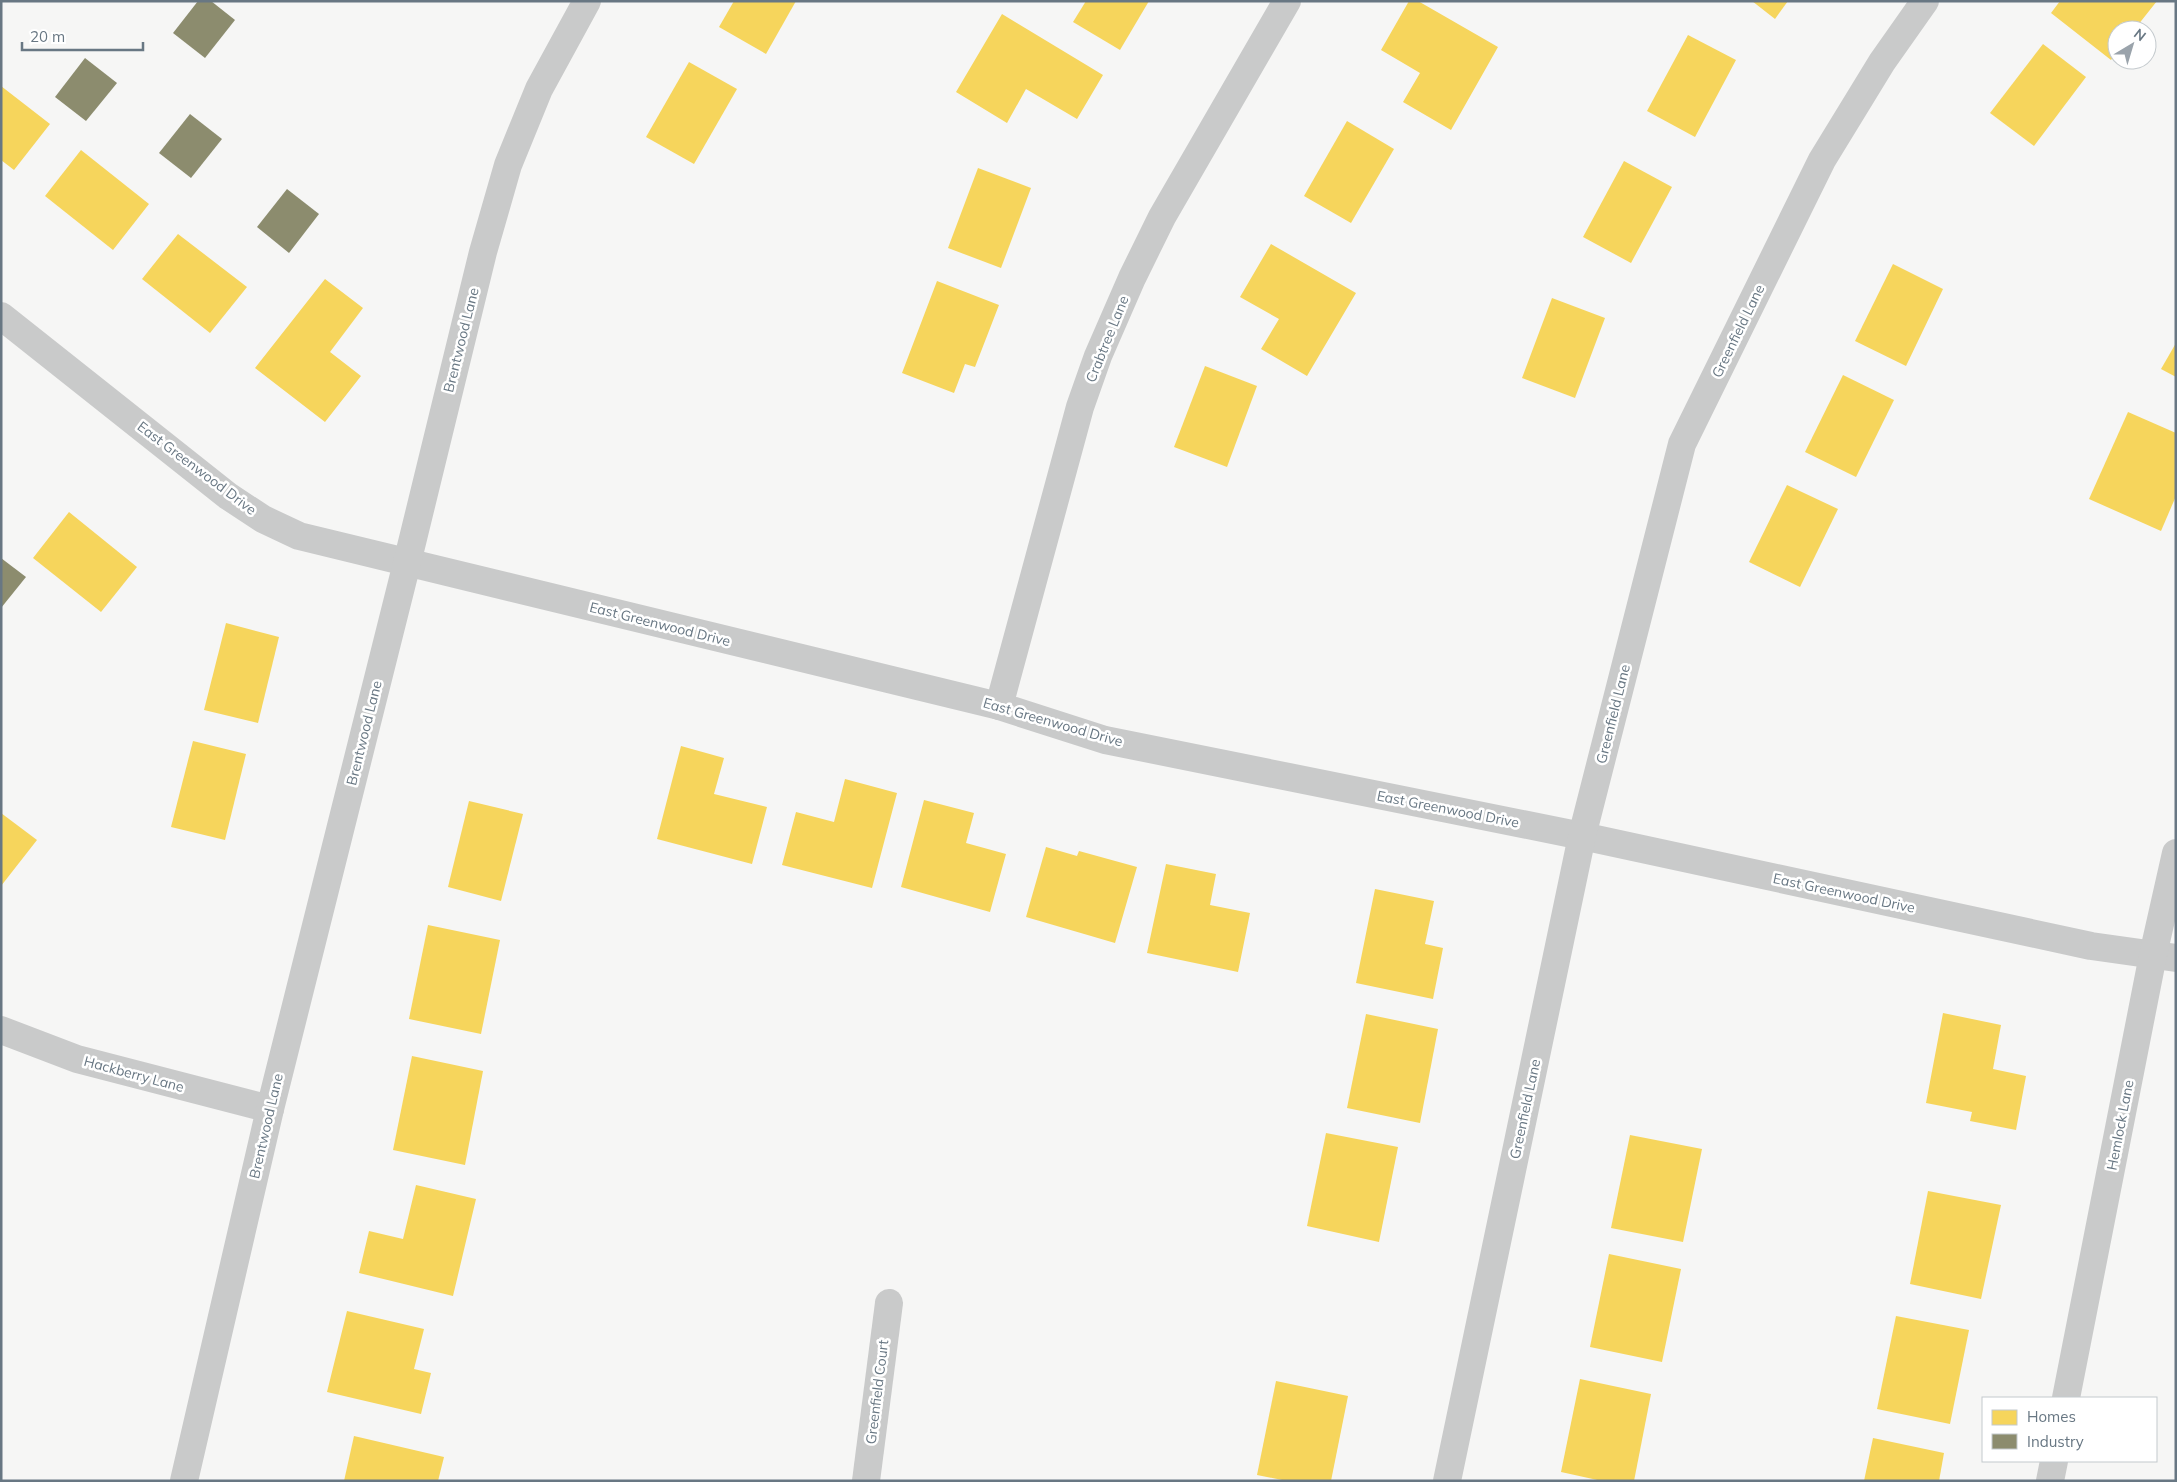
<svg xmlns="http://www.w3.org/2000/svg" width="2177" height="1482" viewBox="0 0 2177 1482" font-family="Mulish,sans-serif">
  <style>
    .homes { fill: #f6d55c }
    .industry { fill: #8c8c6e }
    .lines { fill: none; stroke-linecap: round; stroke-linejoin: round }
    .street { stroke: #c9caca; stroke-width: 28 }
    .labels { text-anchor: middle; stroke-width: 5; stroke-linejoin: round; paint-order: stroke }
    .street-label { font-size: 14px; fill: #687783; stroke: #fff }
  </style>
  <rect width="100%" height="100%" fill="#f6f6f5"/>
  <g class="homes">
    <path d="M734,1h62l-30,53 -47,-27z"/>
    <path d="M1086,1h63l-29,49 -47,-28z"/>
    <path d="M1409,1h9l80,46 -47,83 -48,-28 17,-29 -39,-23z"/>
    <path d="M1752,1h36l-13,18z"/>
    <path d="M2060,1h97l-23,29h-17v22l-6,8 -60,-47z"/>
    <path d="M1002,14l101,61 -26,44 -51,-30 -19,34 -51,-31z"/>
    <path d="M1688,35l48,25 -41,77 -48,-26z"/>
    <path d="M2043,44l43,33 -52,69 -44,-33z"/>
    <path d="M689,62l48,27 -43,75 -48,-27z"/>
    <path d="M1,86l49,38 -36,46 -13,-10z"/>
    <path d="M1347,121l47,28 -43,74 -47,-27z"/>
    <path d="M81,150l68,54 -36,46 -68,-54z"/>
    <path d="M1624,161l48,26 -41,76 -48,-26z"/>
    <path d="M978,168l53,20 -30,80 -53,-20z"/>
    <path d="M178,234l69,53 -37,46 -68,-54z"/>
    <path d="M1271,244l85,49 -49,83 -46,-27 18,-30 -39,-22z"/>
    <path d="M1893,264l50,25 -37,77 -51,-25z"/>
    <path d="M325,279l38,29 -33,44 31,24 -36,46 -70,-54z"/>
    <path d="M937,281l62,24 -24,62 -10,-3 -11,29 -52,-20z"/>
    <path d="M1552,298l53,20 -30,80 -53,-20z"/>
    <path d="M2176,343v34l-15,-8z"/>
    <path d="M1205,366l52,20 -30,81 -53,-20z"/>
    <path d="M1843,375l51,25 -38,77 -51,-25z"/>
    <path d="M2128,412l48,21v63l-15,35 -72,-32z"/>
    <path d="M1787,485l51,24 -38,78 -51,-25z"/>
    <path d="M69,512l68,55 -36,45 -68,-54z"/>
    <path d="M226,623l53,14 -21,86 -54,-13z"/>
    <path d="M193,741l53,13 -21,86 -54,-13z"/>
    <path d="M681,746l43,12 -10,36 53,13 -15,57 -95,-25z"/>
    <path d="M845,779l52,14 -25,95 -90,-23 14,-53 38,10z"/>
    <path d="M924,800l50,13 -8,30 40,11 -16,58 -89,-25z"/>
    <path d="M469,801l54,13 -22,87 -53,-14z"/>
    <path d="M1,813l36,27 -36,46z"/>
    <path d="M1046,847l31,9 2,-5 58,16 -22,76 -89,-26z"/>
    <path d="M1166,864l50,10 -6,31 40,8 -12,59 -91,-19z"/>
    <path d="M1375,889l59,12 -9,43 18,4 -10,51 -77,-16z"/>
    <path d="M428,925l72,15 -19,94 -72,-15z"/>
    <path d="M1943,1013l58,12 -8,44 33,7 -10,54 -46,-9 2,-9 -46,-9z"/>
    <path d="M1366,1014l72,15 -18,94 -73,-15z"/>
    <path d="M412,1056l71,15 -18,94 -72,-15z"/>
    <path d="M1326,1133l72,14 -19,95 -72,-16z"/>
    <path d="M1630,1135l72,14 -19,93 -72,-14z"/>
    <path d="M416,1185l60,14 -23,97 -94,-23 10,-42 34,8z"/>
    <path d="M1928,1191l73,14 -20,94 -71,-15z"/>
    <path d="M1609,1254l72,15 -19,93 -72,-15z"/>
    <path d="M347,1311l77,18 -10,40 17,4 -10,41 -94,-22z"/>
    <path d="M1896,1316l73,14 -19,94 -73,-15z"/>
    <path d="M1580,1379l71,15 -17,87h-32l-41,-9z"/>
    <path d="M1276,1381l72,15 -17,85h-44l-30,-6z"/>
    <path d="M354,1436l90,21 -6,24h-94z"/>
    <path d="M1873,1438l71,15 -5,28h-75z"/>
  </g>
  <g class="industry">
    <path d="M198,1h13l24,19 -30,38 -32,-25z"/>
    <path d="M85,58l32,25 -31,38 -31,-24z"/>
    <path d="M190,114l32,25 -31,39 -32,-25z"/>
    <path d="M287,189l32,25 -30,39 -32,-26z"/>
    <path d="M1,558l25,19 -25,31z"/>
  </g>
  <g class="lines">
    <g class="street">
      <path d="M1,316l227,180 35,23 36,17 700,170 106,34 477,96 509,110 85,12"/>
      <path d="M999,706l81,-299 18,-51 34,-78 30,-61 125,-216"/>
      <path d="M1,1030l76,29 193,50"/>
      <path d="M2066,1398l87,-443 23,-102"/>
      <path d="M184,1481l86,-372 137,-546 76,-311 25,-87 31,-76 48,-88"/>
      <path d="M866,1481l23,-178"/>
      <path d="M1447,1481l135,-645 100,-392 140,-284 60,-98 43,-61"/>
      <path d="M2050,1481l4,-20"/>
    </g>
  </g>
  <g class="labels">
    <g class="street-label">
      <text transform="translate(1738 331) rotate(-64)" y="5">Greenfield Lane</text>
      <text transform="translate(1107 339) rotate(-68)" y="5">Crabtree Lane</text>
      <text transform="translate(461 340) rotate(-76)" y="5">Brentwood Lane</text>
      <text transform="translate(197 468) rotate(37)" y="5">East Greenwood Drive</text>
      <text transform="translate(660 624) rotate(14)" y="5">East Greenwood Drive</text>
      <text transform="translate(1613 714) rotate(-76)" y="5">Greenfield Lane</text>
      <text transform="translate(1053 722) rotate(16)" y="5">East Greenwood Drive</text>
      <text transform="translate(364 733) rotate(-76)" y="5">Brentwood Lane</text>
      <text transform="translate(1448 809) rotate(11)" y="5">East Greenwood Drive</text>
      <text transform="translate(1844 893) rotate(12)" y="5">East Greenwood Drive</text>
      <text transform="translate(134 1074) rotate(15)" y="5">Hackberry Lane</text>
      <text transform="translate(1525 1109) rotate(-78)" y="5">Greenfield Lane</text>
      <text transform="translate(2120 1125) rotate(-79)" y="5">Hemlock Lane</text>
      <text transform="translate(266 1126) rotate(-77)" y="5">Brentwood Lane</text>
      <text transform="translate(877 1392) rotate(-83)" y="5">Greenfield Court</text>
    </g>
  </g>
  <rect width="2177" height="1482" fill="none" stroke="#687783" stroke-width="5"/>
  <rect x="1982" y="1397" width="175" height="65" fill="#ffffff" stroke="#c3c9cd"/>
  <rect x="1992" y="1410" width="25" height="15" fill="#f6d55c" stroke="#c3c9cd"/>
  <text x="2027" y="1422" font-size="15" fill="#687783">Homes</text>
  <rect x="1992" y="1434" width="25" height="15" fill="#8c8c6e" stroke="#c3c9cd"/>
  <text x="2027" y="1447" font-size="15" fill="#687783">Industry</text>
  <g transform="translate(2132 45) rotate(38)"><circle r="24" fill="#ffffff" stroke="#c3c9cd"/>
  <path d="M0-4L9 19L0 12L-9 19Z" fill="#9aa3ab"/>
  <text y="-8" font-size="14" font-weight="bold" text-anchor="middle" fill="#687783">N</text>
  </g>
  <path d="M22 42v8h121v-8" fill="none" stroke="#687783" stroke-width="2.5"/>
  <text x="30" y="42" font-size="15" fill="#687783" stroke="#ffffff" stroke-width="4" paint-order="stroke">20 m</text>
</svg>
